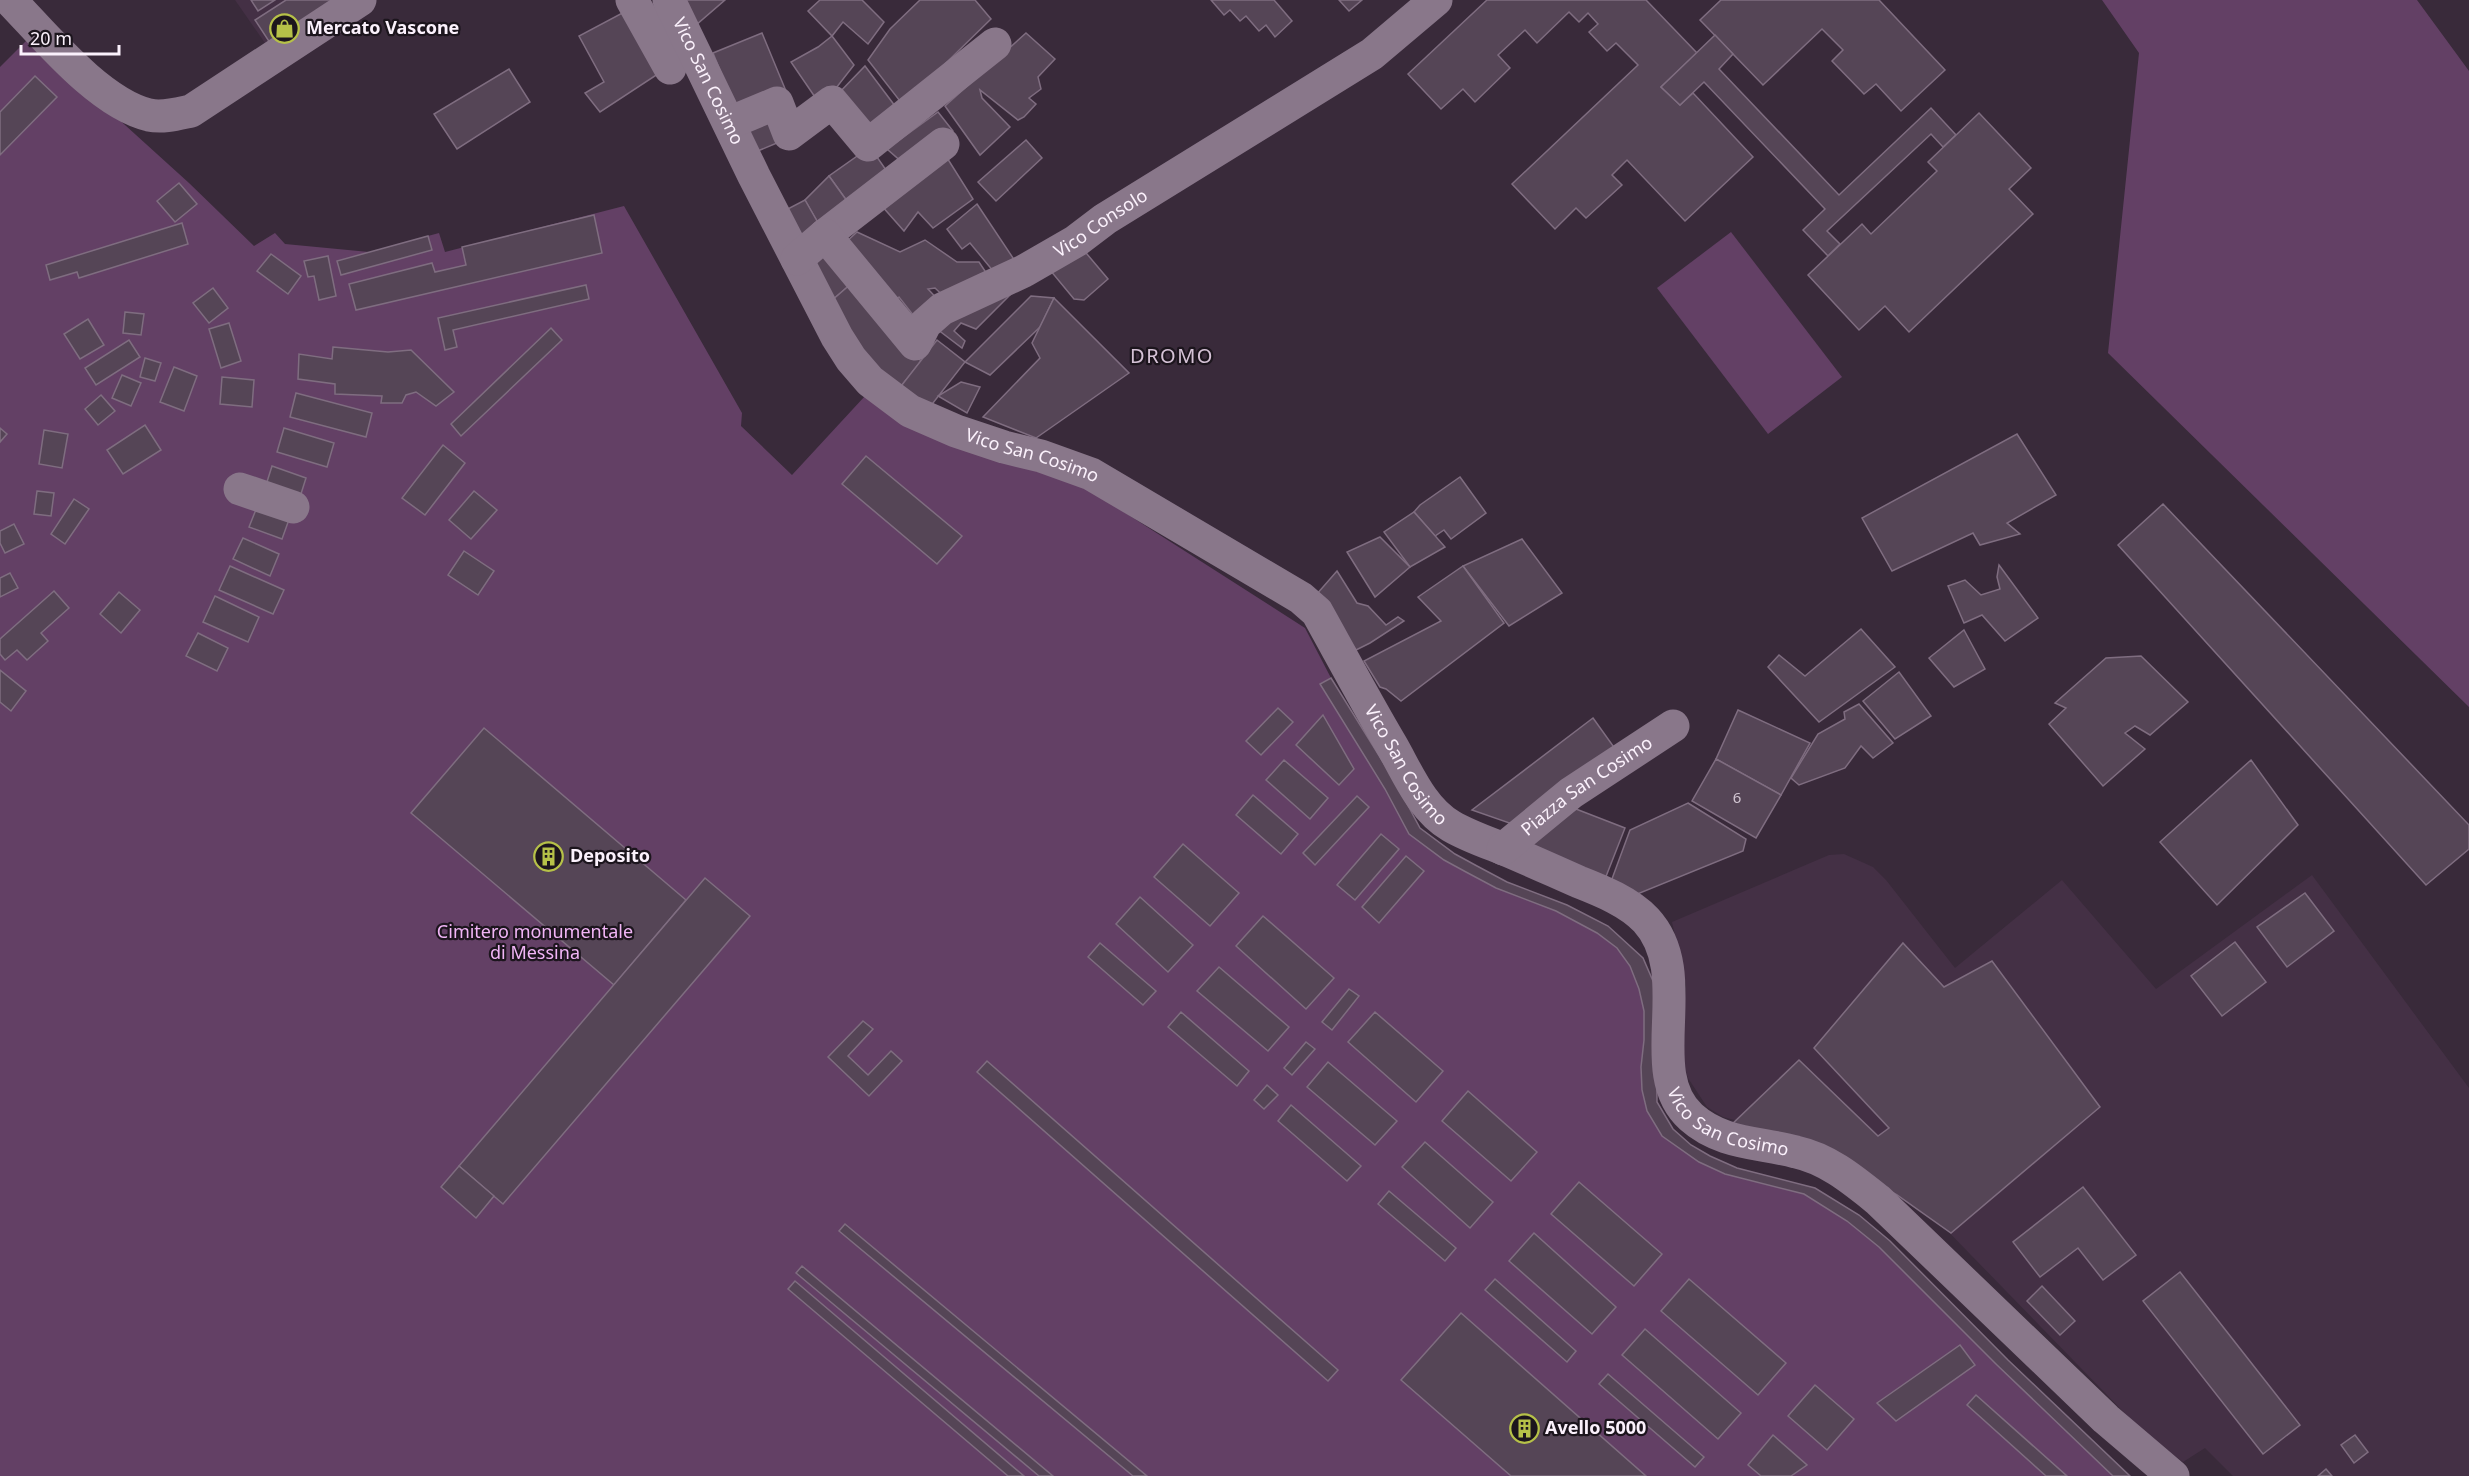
<svg xmlns="http://www.w3.org/2000/svg" width="2469" height="1476" viewBox="0 0 2469 1476" font-family="'Noto Sans',sans-serif">
  <style>
    .built { fill: #443045 }
    .green { fill: #634065 }
    .building { fill: #554556; stroke: #7f6d80; stroke-width: 1.5 }
    .lines { fill: none; stroke-linecap: round; stroke-linejoin: round }
    .minor { stroke: #89778a; stroke-width: 33 }
    .labels { text-anchor: middle; stroke-width: 4.5; stroke-linejoin: round; paint-order: stroke }
    .number-label { font-size: 15px; fill: #d2c6d2 }
    .poi-label { font-size: 18px; font-weight: bold; fill: #fbf1fc; stroke: #1c151d; text-anchor: start }
    .street-label { font-size: 18px; fill: #fbf1fc; stroke: #1c151d }
    .park-label { font-size: 18px; fill: #f1b5f6; stroke: #1c151d }
    .neighbourhood-label { font-size: 20px; letter-spacing: 1.5px; fill: #d5c2d6; stroke: #1c151d }
  </style>
  <rect width="100%" height="100%" fill="#392a3a"/>
  <g class="built">
    <path d="M235,0h121l-82,56z"/>
    <path d="M1844,854l29,13 13,13 69,88 107,-88 94,109 156,-114 157,213v388h-236l-28,-28 -22,14 -40,-30 -242,-249 -155,-60 -23,-6 -16,-10 -19,-29 -7,-22 5,-71 -14,-63 157,-67z"/>
  </g>
  <g class="green">
    <path d="M2102,0h315l52,71v636l-361,-354 31,-300z"/>
    <path d="M29,38l160,145 65,63 21,-13 10,11 84,8 70,-19 6,19 179,-46 118,207 -1,13 51,49 73,-79 226,95 214,137 26,50 65,105 24,45 35,26 22,12 30,16 60,23 41,21 35,32 13,30 1,114 16,27 18,16 19,11 27,12 78,20 44,27 31,26 118,119 122,116h-2130v-1409z"/>
    <path d="M1731,232l111,145 -74,57 -111,-146z"/>
  </g>
  <g class="building">
    <path d="M251,0h24l-17,11z"/>
    <path d="M286,0h61l-73,49 -19,-29z"/>
    <path d="M683,0h42l-29,25z"/>
    <path d="M820,0h42l22,22 -16,22 -25,-22 -11,14 -24,-25z"/>
    <path d="M920,0h55l16,19 -88,86 -35,-45 22,-31z"/>
    <path d="M1211,0h63l18,21 -17,16 -9,-12 -7,6 -13,-15 -6,5 -10,-11 -6,5z"/>
    <path d="M1339,0h23l-13,11z"/>
    <path d="M1487,0h159l51,53 -36,34 19,18 13,-12 60,64 -68,64 -58,-61 -15,15 10,10 -36,33 -10,-10 -21,21 -43,-45 126,-119 -22,-22 -9,8 -18,-19 9,-8 -10,-11 -9,9 -10,-10 -32,31 -12,-13 -27,25 12,13 -35,34 -12,-13 -22,20 -33,-35z"/>
    <path d="M1721,0h158l66,70 -44,41 -25,-27 -12,10 -32,-33 11,-11 -21,-21 -59,56 -63,-65z"/>
    <path d="M628,10l36,60 -64,42 -15,-19 19,-11 -25,-46z"/>
    <path d="M762,33l24,58 -49,21 -24,-59z"/>
    <path d="M1026,33l29,26 -17,18 3,12 -12,9 7,6 -12,13 -6,3 -38,-30 2,8 28,29 -30,28 -35,-49z"/>
    <path d="M1715,35l18,19 -14,15 120,126 92,-87 25,27 -13,12 -12,-13 -104,97 13,13 -12,12 -25,-26 22,-21 -121,-127 -24,23 -19,-18z"/>
    <path d="M832,36l22,29 -21,27 -16,8 -26,-38 27,-15z"/>
    <path d="M865,66l33,44 -27,23 -35,-37z"/>
    <path d="M509,69l21,33 -73,47 -23,-35z"/>
    <path d="M35,76l22,21 -57,58v-43z"/>
    <path d="M938,112l15,19 -50,32 -16,-14z"/>
    <path d="M772,113l12,27 -31,13 -12,-27z"/>
    <path d="M1979,113l52,55 -22,21 24,25 -124,118 -24,-26 -26,24 -51,-55 54,-51 9,10 66,-63 -9,-9z"/>
    <path d="M1026,140l16,18 -46,43 -18,-19z"/>
    <path d="M870,147l23,33 -41,28 -23,-32z"/>
    <path d="M944,153l29,46 -40,29 -15,-16 -14,19 -23,-26z"/>
    <path d="M829,176l23,32 -27,27 -20,-35z"/>
    <path d="M179,183l18,21 -22,18 -18,-21z"/>
    <path d="M805,200l20,35 -24,14 -21,-36z"/>
    <path d="M977,204l44,66 -23,7 -28,-34 -8,6 -15,-20z"/>
    <path d="M594,215l8,38 -246,57 -7,-26 83,-21 3,9 31,-7 -4,-18z"/>
    <path d="M182,223l6,21 -109,34 -2,-6 -27,8 -4,-15z"/>
    <path d="M857,232l43,20 25,-12 32,22h22l12,18 -40,23 -16,-15 -7,1 15,16 -26,15 -18,-23 -8,7 -46,-61z"/>
    <path d="M428,236l4,14 -91,25 -4,-14z"/>
    <path d="M1076,241l32,38 -24,21 -10,-1 -29,-35z"/>
    <path d="M824,249l28,34 -22,19 -24,-38z"/>
    <path d="M271,254l30,22 -13,18 -31,-23z"/>
    <path d="M328,256l8,40 -17,4 -5,-24 -6,1 -4,-16z"/>
    <path d="M852,283l69,78 -23,29 -46,-50 -22,-38z"/>
    <path d="M586,285l3,14 -136,31 4,17 -12,3 -7,-32z"/>
    <path d="M213,288l15,20 -19,15 -16,-20z"/>
    <path d="M1011,294l-35,35 -15,-6 -7,8 11,10 -3,7 -29,-22z"/>
    <path d="M1031,296l23,2 -14,29 -50,48 -25,-13z"/>
    <path d="M1054,298l75,75 -93,65 -53,-21 57,-59 -8,-15z"/>
    <path d="M125,312l19,2 -3,21 -18,-2z"/>
    <path d="M88,319l16,26 -24,14 -16,-25z"/>
    <path d="M229,323l12,38 -20,7 -12,-39z"/>
    <path d="M551,328l11,12 -101,96 -10,-12z"/>
    <path d="M129,340l11,17 -44,28 -11,-17z"/>
    <path d="M937,340l28,22 -39,50 -28,-22z"/>
    <path d="M333,347l55,5 23,-2 43,42 -18,14 -20,-14 -10,3 -4,8h-21l1,-7 -47,-2v-10l-37,-5 1,-25 33,5z"/>
    <path d="M145,358l16,5 -6,18 -15,-4z"/>
    <path d="M174,367l23,9 -13,35 -24,-9z"/>
    <path d="M122,375l19,8 -10,23 -19,-8z"/>
    <path d="M222,377l32,3 -2,27 -32,-3z"/>
    <path d="M961,382l19,5 -13,26 -29,-17z"/>
    <path d="M296,393l76,20 -6,24 -76,-20z"/>
    <path d="M101,395l14,16 -17,14 -13,-16z"/>
    <path d="M145,425l16,25 -38,24 -16,-24z"/>
    <path d="M0,428l7,6 -7,8z"/>
    <path d="M284,428l50,15 -7,24 -50,-15z"/>
    <path d="M44,430l24,4 -6,34 -23,-4z"/>
    <path d="M2017,434l39,61 -49,28 13,11 -40,11 -7,-12 -81,38 -30,-53z"/>
    <path d="M443,445l22,18 -40,52 -23,-17z"/>
    <path d="M866,456l96,80 -25,28 -95,-80z"/>
    <path d="M272,466l34,12 -6,19 -34,-12z"/>
    <path d="M1460,477l26,36 -35,26 -7,-9 -9,6 -21,-24 6,-7z"/>
    <path d="M37,491l17,2 -3,23 -17,-2z"/>
    <path d="M474,491l23,19 -26,29 -22,-19z"/>
    <path d="M74,499l15,10 -24,35 -14,-10z"/>
    <path d="M259,502l32,12 -9,25 -33,-12z"/>
    <path d="M2163,504l306,321v24l-43,36 -308,-340z"/>
    <path d="M1414,512l31,35 -35,20 -26,-35z"/>
    <path d="M14,524l10,20 -19,9 -5,-10v-12z"/>
    <path d="M1380,537l30,30 -35,30 -28,-45z"/>
    <path d="M243,538l36,16 -9,22 -37,-17z"/>
    <path d="M1522,539l40,54 -53,33 -46,-60z"/>
    <path d="M464,551l30,20 -16,24 -30,-20z"/>
    <path d="M1999,565l39,53 -33,23 -23,-26 -18,8 -16,-37 17,-6 16,15 19,-6 -3,-12z"/>
    <path d="M230,566l54,24 -11,24 -54,-24z"/>
    <path d="M1463,566l41,57 -103,78 -15,-12 -6,-2 -16,-26 77,-40 -23,-24z"/>
    <path d="M1337,571l20,32 11,3 18,19 12,-8 6,4 -34,22 -14,7 -40,-55z"/>
    <path d="M10,573l8,15 -18,9v-19z"/>
    <path d="M54,591l15,17 -28,25 7,8 -21,19 -10,-10 -12,10 -5,-6v-15z"/>
    <path d="M119,592l21,18 -19,23 -21,-19z"/>
    <path d="M215,596l44,21 -11,25 -45,-20z"/>
    <path d="M1861,629l34,38 -76,55 -51,-55 11,-12 26,21z"/>
    <path d="M1964,630l21,39 -31,18 -25,-29z"/>
    <path d="M198,633l30,15 -11,23 -31,-15z"/>
    <path d="M2141,656l47,46 -38,33 -15,-9 -10,7 20,16 -42,37 -54,-62 17,-16 -11,-5 51,-45z"/>
    <path d="M0,670l26,21 -15,20 -11,-9z"/>
    <path d="M1899,672l32,44 -36,23 -32,-38z"/>
    <path d="M1331,678l65,105 24,45 35,26 22,12 30,16 60,23 41,21 35,32 13,30 1,114 16,27 18,16 19,11 27,12 78,20 44,27 31,26 118,119 122,116h-17l-116,-111 -118,-118 -32,-26 -43,-27 -79,-20 -26,-12 -37,-26 -15,-25 -5,-21 -1,-23 3,-27v-29l-5,-22 -9,-23 -13,-18 -20,-15 -41,-22 -60,-23 -30,-16 -22,-12 -35,-26 -24,-45 -65,-105z"/>
    <path d="M1859,704l34,39 -20,15 -12,-12 -16,22 -46,17 -8,-7 27,-44 27,-15 -1,-7z"/>
    <path d="M1278,708l15,14 -32,33 -15,-14z"/>
    <path d="M1738,710l72,33 -29,52 -65,-36z"/>
    <path d="M1323,715l31,54 -15,16 -43,-40z"/>
    <path d="M1593,718l23,32 -101,75 -43,-15z"/>
    <path d="M484,728l202,172 -72,85 -203,-172z"/>
    <path d="M1716,759l65,36 -25,43 -64,-37z"/>
    <path d="M1284,760l44,38 -18,21 -44,-39z"/>
    <path d="M2251,760l47,65 -81,80 -57,-63z"/>
    <path d="M1253,795l45,39 -17,20 -45,-39z"/>
    <path d="M1357,796l12,11 -54,58 -12,-12z"/>
    <path d="M1688,803l58,36 -3,12 -108,44 -26,-8 21,-57z"/>
    <path d="M1576,809l49,19 -20,51 -76,-34z"/>
    <path d="M1381,834l18,15 -44,51 -18,-15z"/>
    <path d="M1183,844l56,49 -29,33 -56,-49z"/>
    <path d="M1406,856l18,15 -45,52 -17,-16z"/>
    <path d="M705,878l45,38 -247,288 -44,-38z"/>
    <path d="M2305,893l29,38 -47,36 -30,-40z"/>
    <path d="M1140,897l53,48 -25,27 -52,-48z"/>
    <path d="M1263,916l71,62 -28,31 -70,-63z"/>
    <path d="M2235,942l31,40 -44,34 -31,-40z"/>
    <path d="M1100,943l56,48 -13,14 -55,-48z"/>
    <path d="M1903,943l41,44 48,-26 108,146 -149,126 -54,-38 -65,-37 -104,-30 71,-68 79,76 11,-8 -75,-80z"/>
    <path d="M1219,967l70,60 -21,24 -71,-60z"/>
    <path d="M1349,989l10,7 -27,34 -10,-8z"/>
    <path d="M1181,1012l68,59 -12,15 -69,-59z"/>
    <path d="M1375,1012l68,59 -27,31 -68,-60z"/>
    <path d="M863,1021l10,8 -25,27 20,19 23,-24 11,10 -33,35 -41,-39z"/>
    <path d="M1306,1042l9,7 -23,26 -8,-7z"/>
    <path d="M987,1061l351,309 -10,11 -351,-309z"/>
    <path d="M1328,1062l69,59 -22,24 -68,-58z"/>
    <path d="M1267,1085l11,10 -14,14 -10,-9z"/>
    <path d="M1468,1091l69,61 -26,29 -69,-60z"/>
    <path d="M1291,1105l70,61 -14,15 -69,-60z"/>
    <path d="M1425,1142l68,60 -23,26 -68,-61z"/>
    <path d="M459,1166l35,30 -18,22 -35,-31z"/>
    <path d="M1579,1182l83,72 -28,32 -83,-72z"/>
    <path d="M2083,1187l53,68 -33,25 -25,-32 -38,29 -27,-35z"/>
    <path d="M1389,1191l67,57 -11,13 -67,-57z"/>
    <path d="M845,1224l302,252h-14l-294,-245z"/>
    <path d="M1534,1233l82,74 -24,27 -83,-73z"/>
    <path d="M802,1266l251,210h-14l-243,-203z"/>
    <path d="M2180,1272l120,153 -37,29 -120,-153z"/>
    <path d="M1495,1279l81,72 -9,11 -82,-72z"/>
    <path d="M1689,1279l97,84 -28,32 -97,-84z"/>
    <path d="M795,1281l229,195h-16l-220,-187z"/>
    <path d="M2042,1286l33,35 -15,14 -33,-34z"/>
    <path d="M1461,1313l185,163h-135l-110,-96z"/>
    <path d="M1645,1329l96,84 -23,26 -96,-84z"/>
    <path d="M1960,1345l15,20 -79,56 -19,-18z"/>
    <path d="M1608,1374l96,83 -9,10 -96,-83z"/>
    <path d="M1815,1385l39,34 -27,31 -39,-34z"/>
    <path d="M1976,1395l91,81h-21l-79,-71z"/>
    <path d="M1773,1435l34,30 -16,11h-30l-13,-11z"/>
    <path d="M2355,1435l13,17 -14,11 -13,-18z"/>
    <path d="M2326,1469l6,7h-14z"/>
  </g>
  <g class="lines">
    <g class="minor">
      <path d="M10,0c35,36 89,103 139,115 14,3 28,-1 42,-4l169,-111"/>
      <path d="M632,0l38,68"/>
      <path id="s1" d="M669,0l85,176 83,161 14,22 19,22 40,30 46,20 48,16 37,9 50,18 210,124 16,14c25,45 49,90 75,134 16,28 30,63 59,80 17,10 35,16 53,23 26,11 50,22 75,33 23,9 50,20 67,38 51,55 -6,151 45,197 30,27 67,25 105,35 32,7 57,28 82,48l228,219 67,57"/>
      <path d="M729,123l48,-20 12,31 43,-32 36,43 127,-101"/>
      <path d="M825,235l118,-91"/>
      <path id="s2" d="M797,259l28,-24 90,109 10,-20 17,-15 82,-38 52,-30 29,-22 267,-165 64,-54"/>
      <path d="M240,489l53,18"/>
      <path id="s3" d="M1503,849l68,-56 102,-67"/>
    </g>
  </g>
  <defs>
    <symbol id="shop-ring" viewBox="-11 -11 22 22"><circle r="9.5" fill="#1c151d" stroke="#b6c148" stroke-width="1.5"/><path d="M-5-2.5h2.3a2.7 3.5 0 0 1 5.4 0H5L5.5 6h-11ZM-1.5-2.5h3a1.5 2.3 0 0 0-3 0Z" fill="#b6c148"/></symbol>
    <symbol id="building-ring" viewBox="-11 -11 22 22"><circle r="9.5" fill="#1c151d" stroke="#b6c148" stroke-width="1.5"/><path d="M-4-6H4V6H1V3H-1V6H-4ZM-2.5-4.3h1.7v1.8h-1.7ZM.8-4.3h1.7v1.8H.8ZM-2.5-1h1.7V.8h-1.7ZM.8-1h1.7V.8H.8Z" fill="#b6c148"/></symbol>
  </defs>
  <g fill-rule="evenodd">
    <use href="#shop-ring" x="268" y="12" width="33" height="33"/>
    <use href="#building-ring" x="532" y="840" width="33" height="33"/>
    <use href="#building-ring" x="1508" y="1412" width="33" height="33"/>
  </g>
  <g class="labels">
    <g class="number-label">
      <text x="1737" y="803">6</text>
    </g>
    <g class="poi-label">
      <text x="306" y="34">Mercato Vascone</text>
      <text x="570" y="862">Deposito</text>
      <text x="1545" y="1434">Avello 5000</text>
    </g>
    <g class="street-label">
      <text dy="6" stroke="none"><textPath href="#s1" startOffset="90">Vico San Cosimo</textPath></text>
      <text dy="6" stroke="none"><textPath href="#s2" startOffset="404">Vico Consolo</textPath></text>
      <text dy="6" stroke="none"><textPath href="#s1" startOffset="612">Vico San Cosimo</textPath></text>
      <text dy="6" stroke="none"><textPath href="#s1" startOffset="1116">Vico San Cosimo</textPath></text>
      <text dy="6" stroke="none"><textPath href="#s3" startOffset="105">Piazza San Cosimo</textPath></text>
      <text dy="6" stroke="none"><textPath href="#s1" startOffset="1654">Vico San Cosimo</textPath></text>
    </g>
    <g class="park-label">
      <text x="535" y="938">Cimitero monumentale<tspan x="535" dy="21">di Messina</tspan></text>
    </g>
    <g class="neighbourhood-label">
      <text x="1172" y="363">DROMO</text>
    </g>
  </g>
  <path d="M21 45v9h98v-9" fill="none" stroke="#fbf1fc" stroke-width="3"/>
  <text x="30" y="45" font-size="18" fill="#fbf1fc" stroke="#1c151d" stroke-width="4.5" paint-order="stroke">20 m</text>
</svg>
